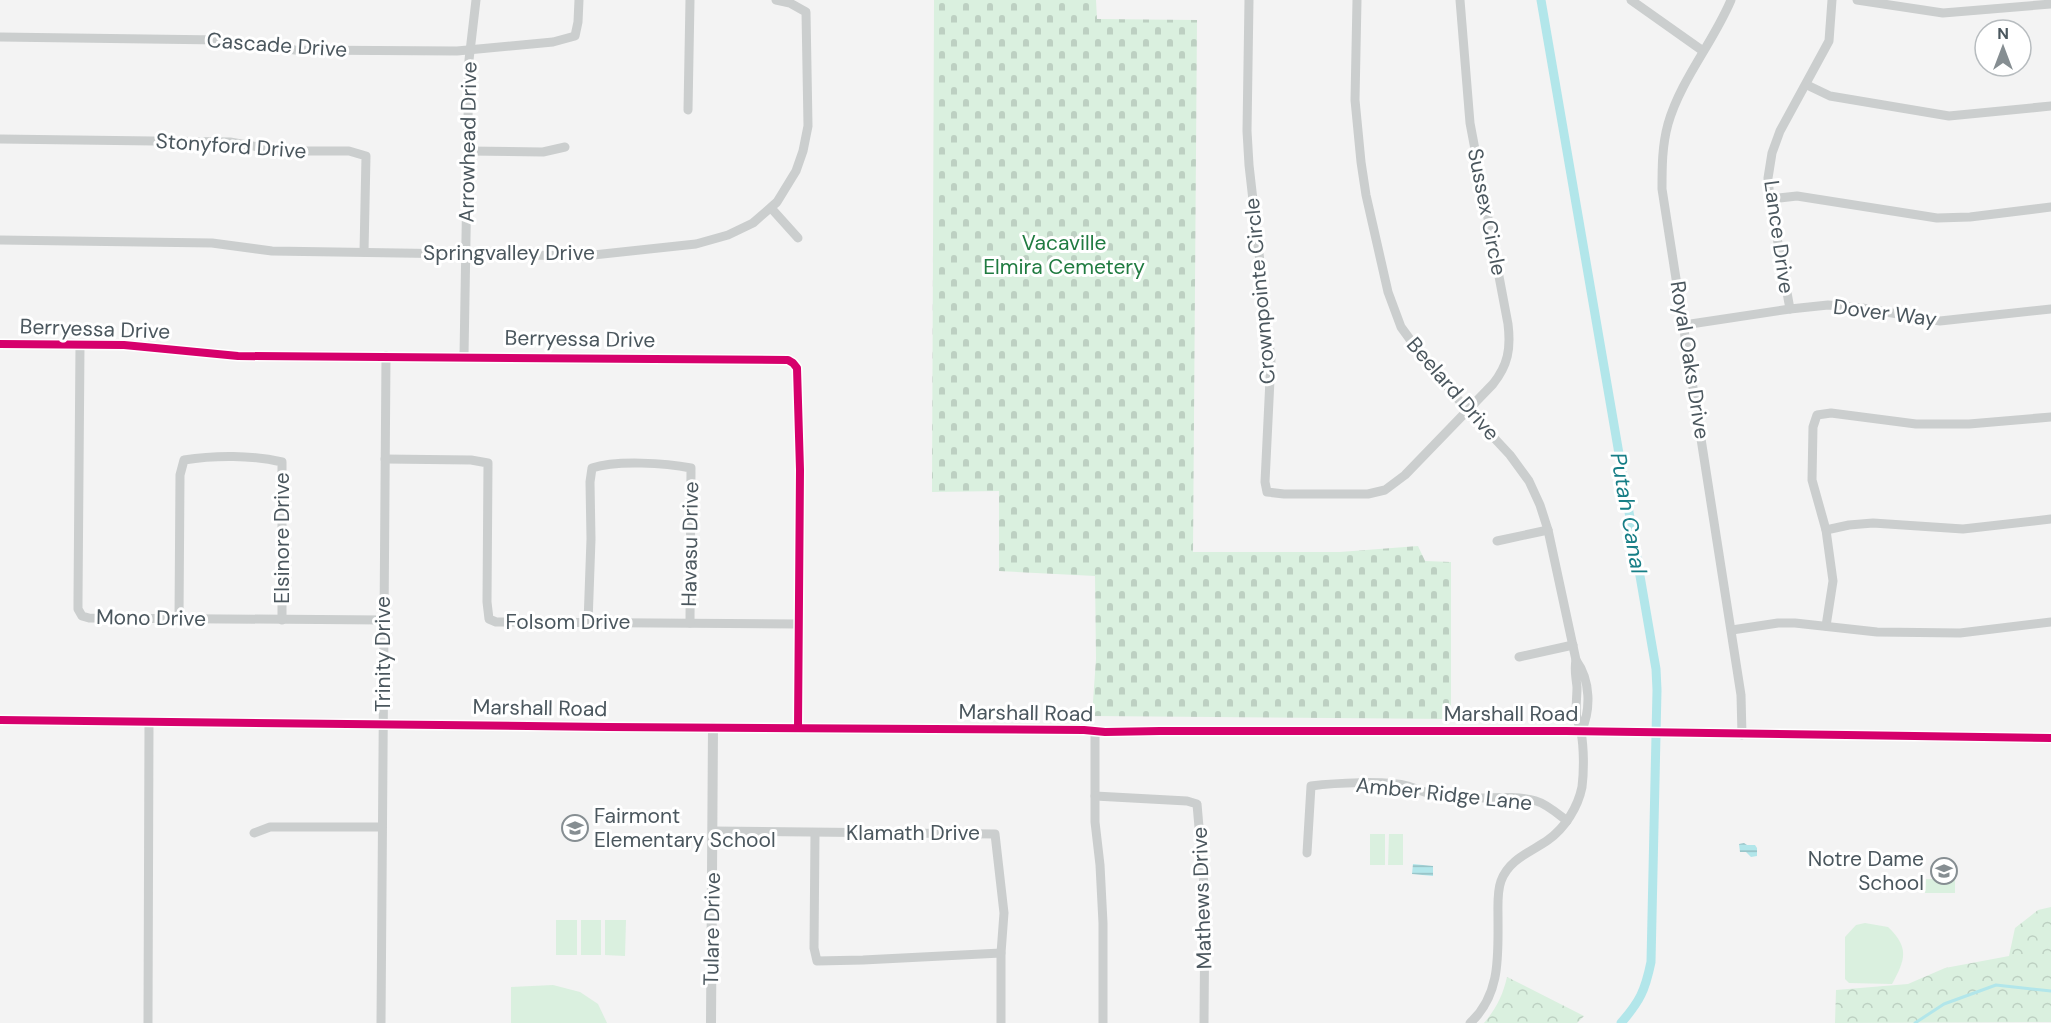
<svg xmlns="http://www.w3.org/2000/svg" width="2051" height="1023" viewBox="0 0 2051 1023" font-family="'DM Sans',sans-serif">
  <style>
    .forest { fill: url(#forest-crowns) }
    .cemetery { fill: url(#cemetery-stones) }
    .pitch { fill: #daf0df }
    .water { fill: url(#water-rules) }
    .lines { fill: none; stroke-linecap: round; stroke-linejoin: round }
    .stream { stroke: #b2e6ea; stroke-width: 3 }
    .canal { stroke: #b2e6ea; stroke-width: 9 }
    .minor { stroke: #cbcece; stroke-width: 9 }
    .tertiary { stroke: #cbcece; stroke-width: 10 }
    .cycleway-casing { stroke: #fff; stroke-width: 11 }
    .cycleway { stroke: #d6006c; stroke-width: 8 }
    .labels { text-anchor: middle; stroke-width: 6; stroke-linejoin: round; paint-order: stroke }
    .street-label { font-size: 21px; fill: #4b575e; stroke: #fff }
    .park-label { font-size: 21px; fill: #207b41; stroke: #fff }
    .poi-label { font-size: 21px; fill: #4b575e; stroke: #fff; text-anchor: start }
    .water-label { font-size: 22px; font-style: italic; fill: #177e86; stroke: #fff }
  </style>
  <defs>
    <pattern id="forest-crowns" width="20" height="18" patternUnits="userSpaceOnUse" patternTransform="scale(1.5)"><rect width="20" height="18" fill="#daf0df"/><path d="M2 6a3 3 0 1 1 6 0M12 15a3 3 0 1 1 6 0" fill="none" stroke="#bdd0c2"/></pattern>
    <pattern id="cemetery-stones" width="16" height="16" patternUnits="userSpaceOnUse" patternTransform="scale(1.5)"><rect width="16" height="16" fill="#daf0df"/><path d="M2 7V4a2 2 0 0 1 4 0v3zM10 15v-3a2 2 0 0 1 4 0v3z" fill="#bdd0c2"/></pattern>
    <pattern id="water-rules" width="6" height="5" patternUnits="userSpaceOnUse" patternTransform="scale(1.5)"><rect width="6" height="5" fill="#b2e6ea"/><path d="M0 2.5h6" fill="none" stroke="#93bdc1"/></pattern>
  </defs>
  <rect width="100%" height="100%" fill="#f3f3f3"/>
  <g class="forest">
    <path d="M2051,907v115l-216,1 1,-33 72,-6 37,-16 64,-12 6,-28 23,-18z"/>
    <path d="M1507,977l77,39 -7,7h-93c12,-14 19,-28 23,-46z"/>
  </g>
  <path class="cemetery" d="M934,0h162l1,19 100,1 -4,532h147l78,-6 7,15 26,1v157l-359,-3 4,-57 -1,-83 -96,-5v-80l-67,1z"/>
  <g class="pitch">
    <rect x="1370" y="834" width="15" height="31"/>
    <path d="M1389,834h14v31h-15z"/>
    <path d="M1926,879h29v14h-30z"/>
    <rect x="556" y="920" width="21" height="35"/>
    <rect x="581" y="920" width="20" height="35"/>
    <path d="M605,920h21l-1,36 -20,-1z"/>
    <path d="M1865,923l23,4c22,21 17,33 4,57l-43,-1 -4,-4v-42l11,-12z"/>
    <path d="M553,985l27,7 18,12 9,19h-96v-36z"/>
  </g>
  <g class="water">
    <path d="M1744,843l3,2h8l2,3v8l-6,1 -5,-5h-6l-1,-8z"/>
    <path d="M1413,864l20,2v10l-21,-2z"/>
  </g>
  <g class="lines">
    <path class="stream" d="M1915,1023l29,-19 52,-19 55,6"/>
    <path class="canal" d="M1541,0l115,669 1,21 -6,272c-6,29 -11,39 -30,61"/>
    <g class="minor">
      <path d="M1249,0l-2,131 2,34 22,194 -6,123 2,10 17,2h84l17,-4 20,-15 88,-91c15,-19 18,-35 15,-60l-38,-201 -10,-123"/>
      <path d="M1357,0l-2,100 6,62 5,33 22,97 13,35 16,22 38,47 55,59 19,26 11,24 8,25 28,130"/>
      <path d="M1631,0l72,51"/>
      <path d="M1731,0c-18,43 -50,79 -63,124 -6,22 -6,43 -6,65l79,506 1,40"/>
      <path d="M1857,0l86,13 108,-9"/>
      <path d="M0,37l221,3 74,10 162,1 96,-9 22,-6 3,-14 1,-22"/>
      <path d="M1807,85l23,11 119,20 102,-10"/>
      <path d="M688,110l2,-110"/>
      <path d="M0,139l230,3 52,9h67l17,5 -2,96"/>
      <path d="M468,151l75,1 22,-5"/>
      <path d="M1770,199l27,-3 140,22 33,-1 81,-10"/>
      <path d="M771,208l27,30"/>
      <path d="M0,240l212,3 60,8 312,5 112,-12 32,-9 25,-12 24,-21 19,-31 7,-20 5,-25 -2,-114 -16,-9 -14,-3"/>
      <path d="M1790,309l-20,-110 -2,-21 4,-25 8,-22 49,-90 3,-41"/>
      <path d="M1684,325l106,-16 38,-4 34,3 78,13 111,-12"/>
      <path d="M0,344l124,1 114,11 550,4 5,3 4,5 3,102 -2,258"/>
      <path d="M80,345l-2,254v10l4,7 7,2 295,2"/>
      <path d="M464,356l5,-296 7,-60"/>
      <path d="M385,459l86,1 17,3 -1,139 2,17 7,3 302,2"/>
      <path d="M1826,530l23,-5 24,-2 90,6 88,-10"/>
      <path d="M1497,541l51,-11"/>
      <path d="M179,619l1,-144 4,-15c31,-5 68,-5 98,2v158"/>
      <path d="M588,623l3,-84 -1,-57 2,-14c24,-8 74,-5 99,0l-1,155"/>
      <path d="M1826,626l7,-45 -7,-51 -14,-50 1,-53 4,-12 14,-2 85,11h53l82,-7"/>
      <path d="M1732,630l46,-7h17l82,9 83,1 91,-11"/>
      <path d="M1519,657l54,-12"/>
      <path d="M1095,731v91l5,43 3,58v100"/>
      <path d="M1095,796l92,5 10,3 8,93 -1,126"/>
      <path d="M713,831l282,3 9,79 -3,40v70"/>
      <path d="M254,833l16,-6h112"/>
      <path d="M815,833l-1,115 3,13 46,-1 138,-7"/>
      <path d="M1307,853l4,-67c23,-3 75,-6 97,0 15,5 29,12 45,12 22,2 63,-4 83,3 11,3 22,13 31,20"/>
      <path d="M148,1023l1,-301"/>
      <path d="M381,1023l5,-667"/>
      <path d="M1470,1023c31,-28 28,-68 28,-106 0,-12 -1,-25 3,-36 8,-22 30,-29 47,-41 17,-12 30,-33 34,-53 2,-16 2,-39 -1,-55 0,-4 -3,-8 -4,-13 -2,-10 0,-21 0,-32 -1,-10 -3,-17 -1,-27 15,21 15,50 5,72"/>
    </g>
    <g class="tertiary">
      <path d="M0,720l608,7 476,3 21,2 55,-1h406l485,7"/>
      <path d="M711,1023l2,-296"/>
    </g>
    <defs>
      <g id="cycleway">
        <path d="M0,344l124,1 114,11 550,4 5,3 4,5 3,102 -2,258"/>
        <path d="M0,720l608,7 476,3 21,2 55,-1h406l485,7"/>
      </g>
    </defs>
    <use href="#cycleway" class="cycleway-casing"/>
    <use href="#cycleway" class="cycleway"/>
  </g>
  <defs>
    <symbol id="school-ring" viewBox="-11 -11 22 22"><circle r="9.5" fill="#fff" stroke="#868e92" stroke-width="1.5"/><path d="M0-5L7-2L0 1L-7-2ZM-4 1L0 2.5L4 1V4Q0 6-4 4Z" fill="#868e92"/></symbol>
  </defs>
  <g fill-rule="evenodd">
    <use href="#school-ring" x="560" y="813" width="30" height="30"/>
    <use href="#school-ring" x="1929" y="856" width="30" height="30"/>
  </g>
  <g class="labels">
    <g class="street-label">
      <text transform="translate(277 45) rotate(4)" y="7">Cascade Drive</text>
      <text transform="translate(468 142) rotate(-89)" y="7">Arrowhead Drive</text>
      <text transform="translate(231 146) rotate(4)" y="7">Stonyford Drive</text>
      <text transform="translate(1487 212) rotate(79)" y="7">Sussex Circle</text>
      <text transform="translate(1779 237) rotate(82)" y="7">Lance Drive</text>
      <text x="509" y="260">Springvalley Drive</text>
      <text transform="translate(1260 291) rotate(-95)" y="7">Crownpointe Circle</text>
      <text transform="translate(1885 313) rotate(7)" y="7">Dover Way</text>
      <text transform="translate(95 329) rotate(2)" y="7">Berryessa Drive</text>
      <text transform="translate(580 339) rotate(1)" y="7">Berryessa Drive</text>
      <text transform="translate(1690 360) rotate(81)" y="7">Royal Oaks Drive</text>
      <text transform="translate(1453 389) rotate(49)" y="7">Beelard Drive</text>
      <text transform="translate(282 538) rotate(-90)" y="7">Elsinore Drive</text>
      <text transform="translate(690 544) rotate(-89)" y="7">Havasu Drive</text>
      <text transform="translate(151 618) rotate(1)" y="7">Mono Drive</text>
      <text x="568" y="629">Folsom Drive</text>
      <text transform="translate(383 654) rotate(-90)" y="7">Trinity Drive</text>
      <text transform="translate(540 708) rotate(1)" y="7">Marshall Road</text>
      <text transform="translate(1026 713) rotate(1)" y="7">Marshall Road</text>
      <text x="1511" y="721">Marshall Road</text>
      <text transform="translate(1444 794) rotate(6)" y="7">Amber Ridge Lane</text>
      <text x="913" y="840">Klamath Drive</text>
      <text transform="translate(1202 898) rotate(-92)" y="7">Mathews Drive</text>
      <text transform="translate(712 929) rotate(-89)" y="7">Tulare Drive</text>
    </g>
    <g class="park-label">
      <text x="1064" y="250">Vacaville<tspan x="1064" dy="24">Elmira Cemetery</tspan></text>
    </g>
    <g class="poi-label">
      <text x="594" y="823">Fairmont<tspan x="594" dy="24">Elementary School</tspan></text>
      <text x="1924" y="866" text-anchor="end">Notre Dame<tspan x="1924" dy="24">School</tspan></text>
    </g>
    <g class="water-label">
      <text transform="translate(1629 513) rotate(80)" y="8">Putah Canal</text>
    </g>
  </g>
  <g transform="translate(2003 48)"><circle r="28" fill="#ffffff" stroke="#b7bcbf" stroke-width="1.5"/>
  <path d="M0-4.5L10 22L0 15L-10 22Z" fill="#868e92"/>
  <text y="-9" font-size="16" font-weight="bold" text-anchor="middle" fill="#4b575e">N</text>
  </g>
</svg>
